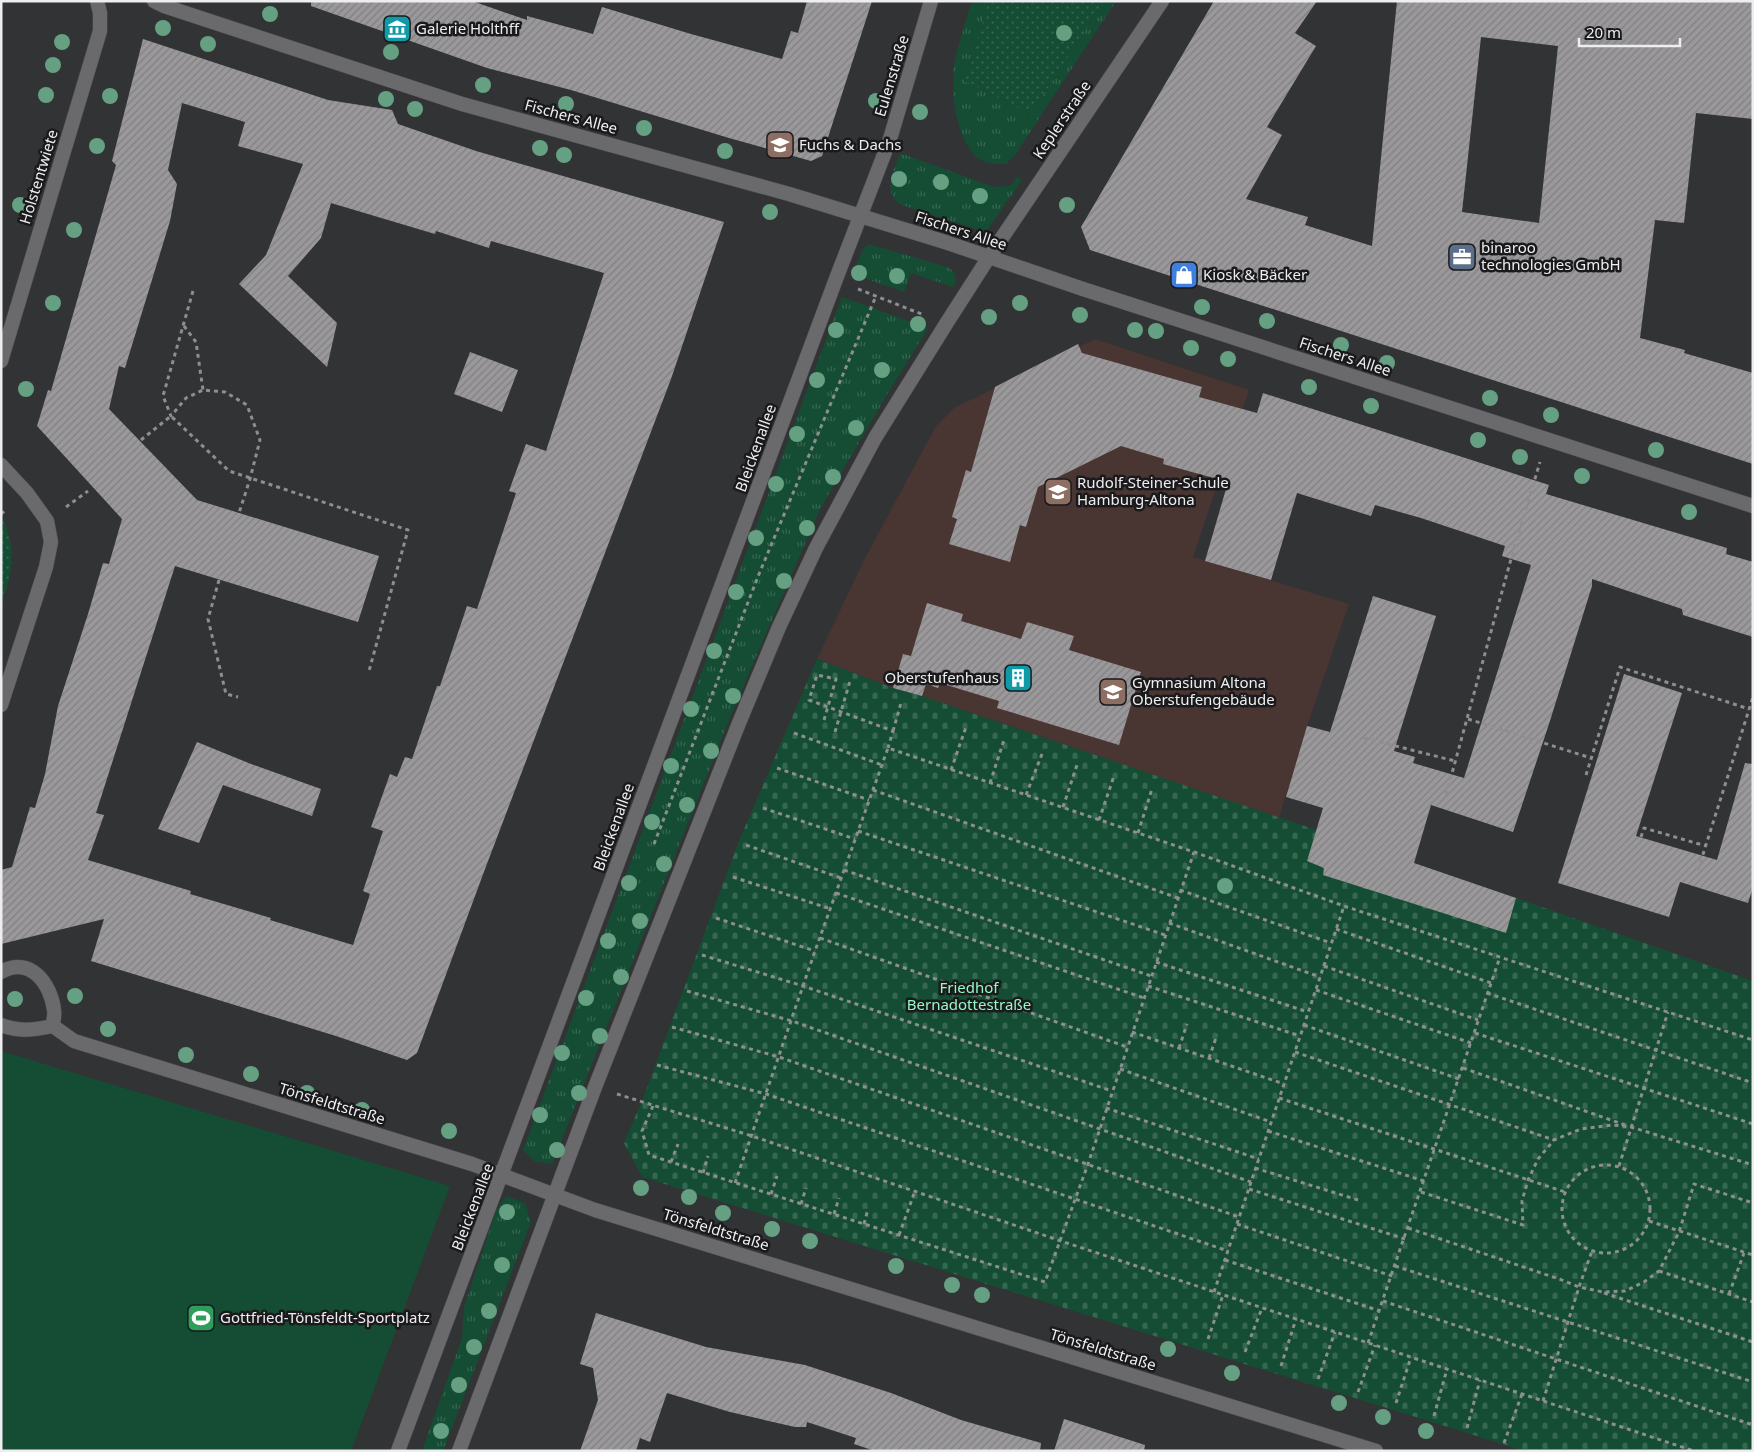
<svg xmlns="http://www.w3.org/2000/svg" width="1754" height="1452" viewBox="0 0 1754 1452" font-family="'Noto Sans',sans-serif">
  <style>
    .education { fill: #493531 }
    .grass { fill: url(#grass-tufts) }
    .cemetery { fill: url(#cemetery-stones) }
    .park { fill: url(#park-dots) }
    .pitch { fill: #144d33 }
    .building { fill: url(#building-hatch); fill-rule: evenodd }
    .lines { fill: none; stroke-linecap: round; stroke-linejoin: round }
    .minor-casing { stroke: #515154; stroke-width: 15 }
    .path { stroke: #8d8e90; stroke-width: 3; stroke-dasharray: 4 4; stroke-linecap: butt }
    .minor { stroke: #6a6a6d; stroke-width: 14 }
    .tree { fill: #66a083 }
    .labels { text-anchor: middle; stroke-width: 5; stroke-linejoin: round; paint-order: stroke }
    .poi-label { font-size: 15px; fill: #eeeef0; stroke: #1a1a1c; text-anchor: start }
    .street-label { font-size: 15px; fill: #eeeef0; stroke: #1a1a1c }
    .park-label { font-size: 15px; fill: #91f9c3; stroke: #1a1a1c }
  </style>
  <defs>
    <pattern id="grass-tufts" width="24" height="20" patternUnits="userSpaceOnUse" patternTransform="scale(1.25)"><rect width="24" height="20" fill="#144d33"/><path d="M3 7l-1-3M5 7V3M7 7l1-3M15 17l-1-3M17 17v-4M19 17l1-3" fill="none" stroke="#366751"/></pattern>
    <pattern id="cemetery-stones" width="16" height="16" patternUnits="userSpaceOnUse" patternTransform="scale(1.25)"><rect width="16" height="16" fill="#144d33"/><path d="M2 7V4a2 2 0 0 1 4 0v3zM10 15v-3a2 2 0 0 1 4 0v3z" fill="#366751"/></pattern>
    <pattern id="park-dots" width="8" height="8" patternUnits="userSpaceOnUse" patternTransform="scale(1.25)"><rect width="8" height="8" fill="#144d33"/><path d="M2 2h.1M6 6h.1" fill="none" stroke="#366751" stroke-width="1.8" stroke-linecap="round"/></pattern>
    <pattern id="building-hatch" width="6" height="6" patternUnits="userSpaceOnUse" patternTransform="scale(1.25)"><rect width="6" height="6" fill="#9a989a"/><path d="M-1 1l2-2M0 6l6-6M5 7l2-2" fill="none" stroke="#818081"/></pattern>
  </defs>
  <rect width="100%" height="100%" fill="#323335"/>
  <path class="education" d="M1095,339l154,51 -56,167 156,47 -42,122 -28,92 -357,-122 -29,-8 -76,-29 46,-97 73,-136 18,-18z"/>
  <g class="grass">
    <path d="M972,1h17l-24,80 66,33 73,-113h12l-101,154 -9,9c-8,0 -15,0 -23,-3 -27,-12 -34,-75 -28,-100 4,-20 11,-40 17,-60z"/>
    <path d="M900,153l94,34 17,-1 6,-9 5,3 -34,49 -4,2 -5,-1 -77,-25c-21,-12 -8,-34 -2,-52z"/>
    <path d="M869,244l78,23c9,4 11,12 6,20l-42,-14 -7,19 -51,-18 10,-25z"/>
    <path d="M842,297l86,31 -43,70 -65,111 -89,206 -179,449 -18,-3 -11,-11z"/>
    <path d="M506,1196l19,7 6,19 -88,229h-21l40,-113 2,-31 32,-96z"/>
  </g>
  <path class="cemetery" d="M817,659l76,29 29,8 594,202 237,83v470h-228l-883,-274 -18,-34 18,-42 97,-260z"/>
  <g class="park">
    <path d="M989,1h115l-73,113 -66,-33z"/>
    <path d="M1,514c16,37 12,55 0,92z"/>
  </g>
  <path class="pitch" d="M1,1051l449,135 -99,265h-350z"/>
  <g class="building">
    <path d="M311,1h161l55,19v-4l66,18 9,-27 89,27 91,25 9,-28 7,2 9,-32h65l-50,155 -11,5 -82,-23 -158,-48 -84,-22 -176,-62z"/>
    <path d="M1214,1h103l-22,32 21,13 -49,81 15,8 -36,64 62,18 -3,8 67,21 25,-245h356v118l-57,-6 -12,110 -29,-3 -15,118 45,12 -1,3 69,20v91l-663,-214 -9,-23zM1481,37l77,9 -19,177 -77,-11z"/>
    <path d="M143,39l185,61 64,10 6,14 78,27 248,71 -53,157 -186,490 -68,184 -10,7 -71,-24 -245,-75 13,-42 -103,25v-74l11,-3 18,-60 5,1 10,-34 13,-68 30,-92 15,-51 6,1 13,-45 -85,-93 11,-36 3,1 65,-226 -4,-4zM182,103l63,19 -7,24 65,18 -37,91 -27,29 88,83 10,-44 -49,-47 33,-38 10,-35 104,31 1,-3 53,17 2,-7 113,32 -58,178 -20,-7 -17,47 7,2 -39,116 -10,-3 -27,80h-3l-25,73 -7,-2 -8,20 -7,-3 -19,53 12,4 -20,60 7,3 -17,51 -83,-25 1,-2 -81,-24 1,-3 -103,-31 16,-45 -8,-2 79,-247 183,56 21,-66 -182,-56 -88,-91 10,-43 6,2 45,-147 7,-37 -9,-14z"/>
    <path d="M1078,344l4,9 120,34 -3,10 58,16 6,-20 286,92 -3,9 181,54 -1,6 27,8v75l-70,-22 -1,-6 -90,-30v7l-43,138 -36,108 -82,-27 -17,58 102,35 -10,35 -183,-58 1,-7 -17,-7 16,-53 -37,-11 21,-71 23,6 43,-136 63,20 -42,135 21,6 -2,6 51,15 67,-213 -29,-9 3,-10 -84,-28 -46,-13 -4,11 -74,-23 -26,87 -66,-19 23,-79 -65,-18 1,-5 -43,-13 -83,41 -12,40 -6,-2 -10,37 -61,-18 8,-25 -5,-2 14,-47 5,2 24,-85z"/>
    <path d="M470,352l48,18 -16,42 -48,-18z"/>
    <path d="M927,603l36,11 -2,7 60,18 6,-17 47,14 -5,14 72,22 -22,73 -122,-37 2,-7 -59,-18 -2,5 -12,-4 -4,12 -29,-8 10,-34 8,2z"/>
    <path d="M1624,674l58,19 -46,143 81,24 28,-97 8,1v123l-5,16 -68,-21 -11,35 -111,-34z"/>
    <path d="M197,742l54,22 70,25 -9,27 -89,-31 -24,58 -41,-14z"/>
    <path d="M596,1313l110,34 99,18 86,28 70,27 80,23 -1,8h-165l-21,-7 2,-6 -49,-16 -1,5h-11l-65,-15 -63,-19 -17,49 -10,-4 -4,13h-56l18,-51 -5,-32 -13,-4z"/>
    <path d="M1064,1419l81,26 -1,6h-90z"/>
  </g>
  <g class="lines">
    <defs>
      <g id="minor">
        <path d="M154,1l10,5 298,98 327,90 156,48 138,47 670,217"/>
        <path d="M1,361l99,-330v-18l-3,-12"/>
        <path d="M1,465l26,28 20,28 4,21 -5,25 -45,138"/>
        <path d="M1,972c29,-17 50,12 53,38 1,5 -1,11 -1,16"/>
        <path d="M1,1025c18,7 33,5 52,1l21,15 398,123 123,46 781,241"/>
        <path d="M398,1451l438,-1172 54,-140 41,-138"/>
        <path d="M459,1451l136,-364 144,-364 40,-96 37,-79 59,-110 71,-114 43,-67 173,-256"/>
      </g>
    </defs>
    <use href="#minor" class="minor-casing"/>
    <g class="path">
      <path d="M858,289l66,26"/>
      <path d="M193,291l-30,105 8,20 15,-18 17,-8 22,2 22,13 13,35 -10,39 -11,34"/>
      <path d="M184,326l12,16 7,48"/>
      <path d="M141,440l30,-24 58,55 179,59 -39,141"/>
      <path d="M66,507l22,-16"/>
      <path d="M1,514l6,-5"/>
      <path d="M219,580l-11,39 18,75 12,3"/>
      <path d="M1468,719l123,39"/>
      <path d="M824,720l12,-41 -19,-4 -8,25 84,31 -5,17"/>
      <path d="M893,731l8,-28"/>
      <path d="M835,732l15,-51"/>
      <path d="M794,733l88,32"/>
      <path d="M1364,738l91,23"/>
      <path d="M777,768l92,32"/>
      <path d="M951,770l15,-43"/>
      <path d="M1586,775l34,-108 129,42"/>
      <path d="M990,783l14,-43"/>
      <path d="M873,790l305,108"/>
      <path d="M1026,795l16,-41"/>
      <path d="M1446,795l65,-236 29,-97"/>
      <path d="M1063,807l14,-42"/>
      <path d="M763,808l92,31"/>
      <path d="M1099,820l15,-44"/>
      <path d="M858,831l307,104"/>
      <path d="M1138,833l14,-44"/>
      <path d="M1641,837l3,-9 62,18"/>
      <path d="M654,844l105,-270 117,-278"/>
      <path d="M746,845l95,33"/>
      <path d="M844,870l307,106"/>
      <path d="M1698,870l55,-173"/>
      <path d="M733,877l98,32"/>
      <path d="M1180,890l151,53"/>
      <path d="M836,893l308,105"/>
      <path d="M716,918l99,33"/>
      <path d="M1169,923l151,54"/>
      <path d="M1336,929l155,54"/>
      <path d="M820,938l307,109"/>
      <path d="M702,955l101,31 309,105"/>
      <path d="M1156,962l152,50"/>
      <path d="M1324,966l154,54"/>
      <path d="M1148,986l152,50"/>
      <path d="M1316,990l155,53"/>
      <path d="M687,991l105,30 459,161"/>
      <path d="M1487,993l266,90"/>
      <path d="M1304,1025l155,54"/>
      <path d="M672,1027l107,30 460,160"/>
      <path d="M1132,1032l152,52"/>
      <path d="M1475,1033l278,91"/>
      <path d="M1179,1048l8,-24"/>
      <path d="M1295,1052l259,88"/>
      <path d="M1209,1058l8,-23"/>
      <path d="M657,1065l109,29 462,157"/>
      <path d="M1463,1068l162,57"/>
      <path d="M1120,1069l151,53"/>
      <path d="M617,1094l135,42 309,105 633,210"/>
      <path d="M1279,1098l286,94"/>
      <path d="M653,1106l-11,25 7,24 396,127 43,-118 106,-312"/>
      <path d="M1106,1108l153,51"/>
      <path d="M1268,1131l156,50"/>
      <path d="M671,1162l7,-18"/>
      <circle cx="1606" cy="1209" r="44"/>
      <path d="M1619,1166l49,-154"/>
      <path d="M1255,1168l103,32"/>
      <path d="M703,1173l5,-17"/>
      <path d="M735,1183l80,-232 73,-203 306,104 150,54 409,134"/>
      <path d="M1249,1189l156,50"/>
      <path d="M1421,1192l102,33 -1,-24 6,-21 10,-21 16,-19 27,-11 32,-4 18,2 122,38"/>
      <path d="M771,1194l6,-18"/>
      <path d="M801,1204l5,-16"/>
      <path d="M834,1214l5,-16"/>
      <path d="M1649,1221l104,34"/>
      <path d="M864,1224l4,-15"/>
      <path d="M1237,1224l155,52"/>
      <path d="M1408,1228l151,51 20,8 24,5 22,-1 19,-9 15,-11 20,-39 15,-48 59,19"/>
      <path d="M899,1235l16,-44"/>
      <path d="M1225,1260l155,51"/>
      <path d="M1395,1266l358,116"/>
      <path d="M1659,1271l94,31"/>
      <path d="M1214,1292l130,-386"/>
      <path d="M1604,1293l149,49"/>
      <path d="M1729,1294l15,-41"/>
      <path d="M1383,1301l370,124"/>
      <path d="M1208,1339l15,-44"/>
      <path d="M1368,1343l132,-386"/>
      <path d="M1245,1352l17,-44"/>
      <path d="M1281,1366l15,-47"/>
      <path d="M1318,1379l17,-47"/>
      <path d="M1358,1392l17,-47"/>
      <path d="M1543,1401l36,-114 13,-36"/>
      <path d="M1396,1403l15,-46"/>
      <path d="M1434,1416l13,-47"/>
      <path d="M1467,1428l13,-48"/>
      <path d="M1504,1443l18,-49"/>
    </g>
    <use href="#minor" class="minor"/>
  </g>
  <g class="tree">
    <circle cx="270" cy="14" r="8"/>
    <circle cx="163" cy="28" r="8"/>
    <circle cx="1064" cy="33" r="8"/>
    <circle cx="62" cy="42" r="8"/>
    <circle cx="208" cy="44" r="8"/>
    <circle cx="391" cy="52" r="8"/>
    <circle cx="53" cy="65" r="8"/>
    <circle cx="483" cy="85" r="8"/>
    <circle cx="46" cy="95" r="8"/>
    <circle cx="110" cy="96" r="8"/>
    <circle cx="386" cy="99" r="8"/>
    <circle cx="876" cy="101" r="8"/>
    <circle cx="566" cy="104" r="8"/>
    <circle cx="415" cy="109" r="8"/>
    <circle cx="920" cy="112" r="8"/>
    <circle cx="644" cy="128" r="8"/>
    <circle cx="97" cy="146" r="8"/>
    <circle cx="540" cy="148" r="8"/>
    <circle cx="725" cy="151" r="8"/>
    <circle cx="564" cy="155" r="8"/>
    <circle cx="899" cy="179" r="8"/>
    <circle cx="941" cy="182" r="8"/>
    <circle cx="980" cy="196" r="8"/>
    <circle cx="20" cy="205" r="8"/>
    <circle cx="1067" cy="205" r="8"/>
    <circle cx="770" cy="212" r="8"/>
    <circle cx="74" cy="230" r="8"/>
    <circle cx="859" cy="273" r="8"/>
    <circle cx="897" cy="276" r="8"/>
    <circle cx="53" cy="303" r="8"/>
    <circle cx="1020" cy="303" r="8"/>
    <circle cx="1202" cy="307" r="8"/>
    <circle cx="1080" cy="315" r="8"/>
    <circle cx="989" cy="317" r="8"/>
    <circle cx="1267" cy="321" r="8"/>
    <circle cx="918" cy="324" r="8"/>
    <circle cx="836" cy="330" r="8"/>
    <circle cx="1135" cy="330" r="8"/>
    <circle cx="1156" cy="331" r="8"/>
    <circle cx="1341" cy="345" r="8"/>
    <circle cx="1191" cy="348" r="8"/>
    <circle cx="1228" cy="359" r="8"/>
    <circle cx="1387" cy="363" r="8"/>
    <circle cx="882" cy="370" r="8"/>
    <circle cx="817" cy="380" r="8"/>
    <circle cx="1309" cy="387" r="8"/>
    <circle cx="26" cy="389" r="8"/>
    <circle cx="1490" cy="398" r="8"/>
    <circle cx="1371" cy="406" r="8"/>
    <circle cx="1551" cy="415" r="8"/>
    <circle cx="856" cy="428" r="8"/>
    <circle cx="797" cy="434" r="8"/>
    <circle cx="1478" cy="440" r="8"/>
    <circle cx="1656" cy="450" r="8"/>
    <circle cx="1520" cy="457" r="8"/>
    <circle cx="1582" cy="476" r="8"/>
    <circle cx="833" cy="477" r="8"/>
    <circle cx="776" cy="484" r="8"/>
    <circle cx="1689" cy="512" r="8"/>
    <circle cx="807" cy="528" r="8"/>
    <circle cx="756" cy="538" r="8"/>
    <circle cx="784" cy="581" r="8"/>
    <circle cx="736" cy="592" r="8"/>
    <circle cx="714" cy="651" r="8"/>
    <circle cx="733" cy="696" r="8"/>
    <circle cx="691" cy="709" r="8"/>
    <circle cx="711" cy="751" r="8"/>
    <circle cx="671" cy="766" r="8"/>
    <circle cx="687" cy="805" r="8"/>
    <circle cx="652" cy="822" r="8"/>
    <circle cx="664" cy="864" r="8"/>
    <circle cx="629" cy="883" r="8"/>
    <circle cx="1225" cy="886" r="8"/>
    <circle cx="640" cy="921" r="8"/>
    <circle cx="608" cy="941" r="8"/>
    <circle cx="621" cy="977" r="8"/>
    <circle cx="75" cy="996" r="8"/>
    <circle cx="586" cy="998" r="8"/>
    <circle cx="15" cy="999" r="8"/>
    <circle cx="108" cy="1029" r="8"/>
    <circle cx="600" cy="1036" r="8"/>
    <circle cx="562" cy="1053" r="8"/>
    <circle cx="186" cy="1055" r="8"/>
    <circle cx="251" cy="1074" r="8"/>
    <circle cx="307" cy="1093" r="8"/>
    <circle cx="579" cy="1093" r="8"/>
    <circle cx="362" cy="1110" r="8"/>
    <circle cx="540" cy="1115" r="8"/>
    <circle cx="449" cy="1131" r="8"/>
    <circle cx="557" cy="1150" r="8"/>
    <circle cx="641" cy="1188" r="8"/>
    <circle cx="689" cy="1197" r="8"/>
    <circle cx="507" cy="1212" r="8"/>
    <circle cx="723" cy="1213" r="8"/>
    <circle cx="772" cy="1229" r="8"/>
    <circle cx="810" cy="1241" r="8"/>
    <circle cx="502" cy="1265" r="8"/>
    <circle cx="896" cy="1266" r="8"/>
    <circle cx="952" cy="1285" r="8"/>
    <circle cx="982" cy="1295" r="8"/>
    <circle cx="489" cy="1311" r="8"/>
    <circle cx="474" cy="1347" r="8"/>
    <circle cx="1168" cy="1349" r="8"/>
    <circle cx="1232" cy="1373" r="8"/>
    <circle cx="459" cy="1385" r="8"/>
    <circle cx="1339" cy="1403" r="8"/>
    <circle cx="1383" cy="1417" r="8"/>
    <circle cx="441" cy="1431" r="8"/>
    <circle cx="1426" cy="1431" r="8"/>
  </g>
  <defs>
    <symbol id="museum-square" viewBox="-11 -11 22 22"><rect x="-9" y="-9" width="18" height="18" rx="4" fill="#0f9aa8" stroke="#1a1a1c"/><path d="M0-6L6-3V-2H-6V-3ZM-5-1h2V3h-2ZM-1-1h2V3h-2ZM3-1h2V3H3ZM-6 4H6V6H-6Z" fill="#fff"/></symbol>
    <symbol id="school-square" viewBox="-11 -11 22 22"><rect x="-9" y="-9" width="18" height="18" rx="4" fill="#8d6e63" stroke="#1a1a1c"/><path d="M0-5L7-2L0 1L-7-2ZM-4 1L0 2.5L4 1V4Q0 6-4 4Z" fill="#fff"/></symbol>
    <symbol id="office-square" viewBox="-11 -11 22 22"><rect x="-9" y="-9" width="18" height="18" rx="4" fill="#5c6f8a" stroke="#1a1a1c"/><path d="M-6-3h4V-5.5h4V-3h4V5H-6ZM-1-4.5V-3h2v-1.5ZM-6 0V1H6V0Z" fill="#fff"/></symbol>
    <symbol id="shop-square" viewBox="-11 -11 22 22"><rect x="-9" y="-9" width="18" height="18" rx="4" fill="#3f7fe0" stroke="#1a1a1c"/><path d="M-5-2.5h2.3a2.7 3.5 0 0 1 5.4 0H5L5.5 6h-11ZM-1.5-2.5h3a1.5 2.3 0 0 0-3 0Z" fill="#fff"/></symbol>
    <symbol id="building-square" viewBox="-11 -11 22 22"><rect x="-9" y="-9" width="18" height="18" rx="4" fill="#0f9aa8" stroke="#1a1a1c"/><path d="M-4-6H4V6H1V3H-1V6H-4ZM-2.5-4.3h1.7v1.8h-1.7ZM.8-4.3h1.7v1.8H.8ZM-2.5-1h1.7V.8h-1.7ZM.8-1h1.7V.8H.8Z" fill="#fff"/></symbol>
    <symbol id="stadium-square" viewBox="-11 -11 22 22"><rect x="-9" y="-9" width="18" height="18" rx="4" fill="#2e9e5b" stroke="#1a1a1c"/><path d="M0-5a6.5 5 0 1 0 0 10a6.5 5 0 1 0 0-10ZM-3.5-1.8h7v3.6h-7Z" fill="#fff"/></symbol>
  </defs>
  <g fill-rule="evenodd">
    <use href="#museum-square" x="381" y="13" width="32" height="32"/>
    <use href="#school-square" x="764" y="129" width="32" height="32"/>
    <use href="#office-square" x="1446" y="241" width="32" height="32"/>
    <use href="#shop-square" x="1168" y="259" width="32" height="32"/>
    <use href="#school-square" x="1042" y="476" width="32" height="32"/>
    <use href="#building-square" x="1002" y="662" width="32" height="32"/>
    <use href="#school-square" x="1097" y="676" width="32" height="32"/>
    <use href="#stadium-square" x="185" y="1302" width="32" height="32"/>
  </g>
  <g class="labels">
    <g class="poi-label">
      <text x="416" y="34">Galerie Holthff</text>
      <text x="799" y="150">Fuchs &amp; Dachs</text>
      <text x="1481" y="253">binaroo<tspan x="1481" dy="17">technologies GmbH</tspan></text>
      <text x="1203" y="280">Kiosk &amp; Bäcker</text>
      <text x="1077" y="488">Rudolf-Steiner-Schule<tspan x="1077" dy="17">Hamburg-Altona</tspan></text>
      <text x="999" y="683" text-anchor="end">Oberstufenhaus</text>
      <text x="1132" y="688">Gymnasium Altona<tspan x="1132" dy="17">Oberstufengebäude</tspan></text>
      <text x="220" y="1323">Gottfried-Tönsfeldt-Sportplatz</text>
    </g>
    <g class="street-label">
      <text transform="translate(892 76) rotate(-73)" y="5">Eulenstraße</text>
      <text transform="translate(571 117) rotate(15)" y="5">Fischers Allee</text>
      <text transform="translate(1062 120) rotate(-56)" y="5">Keplerstraße</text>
      <text transform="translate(39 177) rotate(-73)" y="5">Holstentwiete</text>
      <text transform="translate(961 231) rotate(18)" y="5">Fischers Allee</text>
      <text transform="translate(1345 357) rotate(18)" y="5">Fischers Allee</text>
      <text transform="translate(756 448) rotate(-70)" y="5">Bleickenallee</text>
      <text transform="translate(614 827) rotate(-70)" y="5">Bleickenallee</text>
      <text transform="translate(332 1104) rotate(17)" y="5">Tönsfeldtstraße</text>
      <text transform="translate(473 1207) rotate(-69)" y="5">Bleickenallee</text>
      <text transform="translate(716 1230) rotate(17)" y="5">Tönsfeldtstraße</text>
      <text transform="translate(1103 1350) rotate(17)" y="5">Tönsfeldtstraße</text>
    </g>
    <g class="park-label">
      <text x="969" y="993">Friedhof<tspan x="969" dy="17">Bernadottestraße</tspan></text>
    </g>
  </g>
  <rect width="1754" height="1452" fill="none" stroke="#eeeef0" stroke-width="5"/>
  <path d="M1579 38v8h101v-8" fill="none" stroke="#eeeef0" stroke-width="2.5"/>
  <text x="1586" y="38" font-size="15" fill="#eeeef0" stroke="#1a1a1c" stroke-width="4" paint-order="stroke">20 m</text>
</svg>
